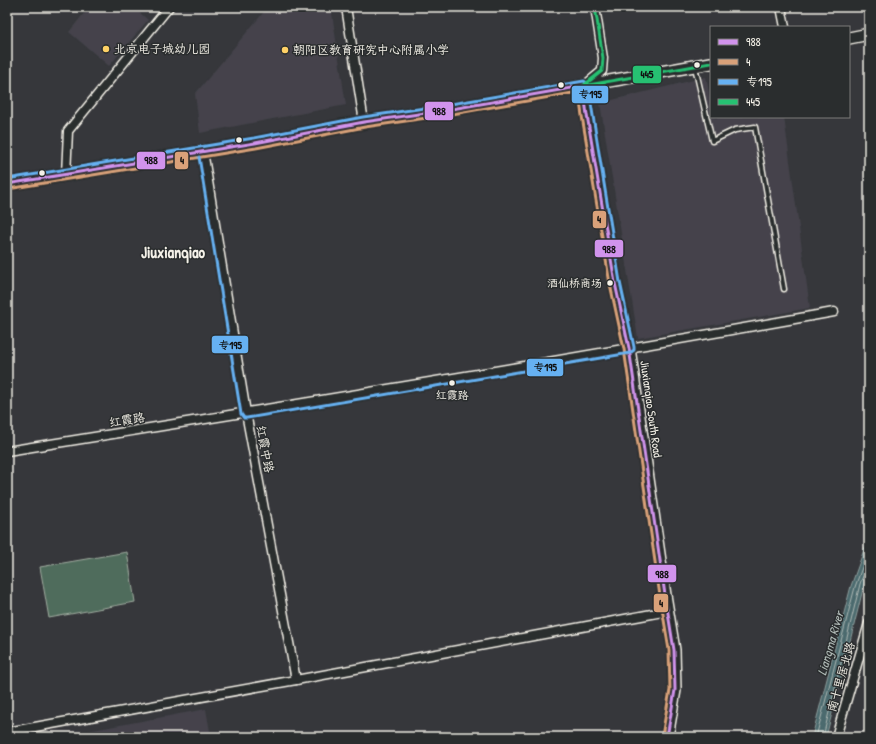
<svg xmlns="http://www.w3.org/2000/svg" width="876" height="744" viewBox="0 0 876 744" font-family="'Patrick Hand','LXGW WenKai TC',sans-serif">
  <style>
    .built { fill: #44434b }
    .green { fill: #506c5c; stroke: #a2aea2 }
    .water { fill: #4c6a6e; stroke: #8fa09f }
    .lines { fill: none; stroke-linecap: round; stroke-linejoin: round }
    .shore { stroke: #b1bbb7; stroke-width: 1 }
    .lane-casing { stroke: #f4f1e8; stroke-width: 7 }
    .street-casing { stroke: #f4f1e8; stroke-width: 11 }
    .secondary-casing { stroke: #f4f1e8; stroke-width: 14 }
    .lane { stroke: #2a2d2e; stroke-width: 4 }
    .street { stroke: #2a2d2e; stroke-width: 8 }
    .secondary { stroke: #2a2d2e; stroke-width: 11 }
    .bus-1-casing { stroke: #2a2d2e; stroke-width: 6 }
    .bus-2-casing { stroke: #2a2d2e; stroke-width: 6 }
    .bus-3-casing { stroke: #2a2d2e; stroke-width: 6 }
    .bus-4-casing { stroke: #2a2d2e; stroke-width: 6 }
    .bus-1 { stroke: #d193ec; stroke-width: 3 }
    .bus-2 { stroke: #d9a179; stroke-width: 3 }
    .bus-3 { stroke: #66b1f2; stroke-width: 3 }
    .bus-4 { stroke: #26c172; stroke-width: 3 }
    .poi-dot { fill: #ffd166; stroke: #2a2d2e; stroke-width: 1.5 }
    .bus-dot { fill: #f4f1e8; stroke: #2a2d2e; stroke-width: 1.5 }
    .labels { text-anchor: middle; stroke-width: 3; stroke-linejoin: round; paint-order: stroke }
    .bus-label { font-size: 11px; fill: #f4f1e8; stroke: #2a2d2e; text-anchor: end }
    .poi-label { font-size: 12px; fill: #f4f1e8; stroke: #2a2d2e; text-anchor: start }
    .street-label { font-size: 12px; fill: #f4f1e8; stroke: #2a2d2e }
    .water-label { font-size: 13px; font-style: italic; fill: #b1bbb7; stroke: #2a2d2e }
    .district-label { font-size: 16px; font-weight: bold; fill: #f4f1e8; stroke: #2a2d2e }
    .line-badge { stroke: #2a2d2e; stroke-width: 1.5 }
    .pale-badge-label { font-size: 11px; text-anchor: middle; font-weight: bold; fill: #111 }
  </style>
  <rect width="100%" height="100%" fill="#36373b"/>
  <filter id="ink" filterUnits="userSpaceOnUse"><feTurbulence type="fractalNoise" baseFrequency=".025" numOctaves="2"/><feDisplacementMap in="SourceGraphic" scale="8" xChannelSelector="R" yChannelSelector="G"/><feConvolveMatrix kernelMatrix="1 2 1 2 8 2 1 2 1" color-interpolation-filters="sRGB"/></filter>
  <g filter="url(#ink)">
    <g class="built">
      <path d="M89,7h44l15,13 -39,46 -40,-34z"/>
      <path d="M268,7h63l15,98 -146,28 -5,-39z"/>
      <path d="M706,77l5,25v15h3l1,1 9,-1h60l26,191 -172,30 -38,-235z"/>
      <path d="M206,709l5,28h-150v-1z"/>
    </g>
    <path class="green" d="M127,552l8,50 -86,16 -9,-51z"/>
    <path class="water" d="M869,536v35l-5,14 -38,152h-14l39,-151z"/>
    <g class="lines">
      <g class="shore">
        <path d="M816,737l39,-150 14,-39"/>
        <path d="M823,737l37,-153c2,-5 3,-12 9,-12"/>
      </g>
      <defs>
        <path id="lane" d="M695,67l17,74 23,-11 20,-3 29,162"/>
        <g id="street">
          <path d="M346,7l18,115"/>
          <path d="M781,7l4,20"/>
          <path d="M585,85l17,-14 1,-13 -8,-51"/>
          <path d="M203,151l43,262 50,267"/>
          <path d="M66,175l2,-44 101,-124"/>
          <path d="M7,451c276,-44 552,-90 827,-139"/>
          <path d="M7,732l289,-52 372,-69"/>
          <path d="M836,737l33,-114"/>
        </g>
        <g id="secondary">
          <path d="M849,38l20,-4"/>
          <path d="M583,86l4,29 28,168 14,65 36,247 9,55 1,40 -8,47"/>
          <path d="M7,184l106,-17 90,-16 52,-8 109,-21 82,-12 265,-47"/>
        </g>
      </defs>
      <use href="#lane" class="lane-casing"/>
      <use href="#street" class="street-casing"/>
      <use href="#secondary" class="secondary-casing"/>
      <use href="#lane" class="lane"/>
      <use href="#street" class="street"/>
      <use href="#secondary" class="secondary"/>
      <defs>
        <g id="bus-1">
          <path d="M583,86l4,29 28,168 14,65 36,247 9,55 1,40 -8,47"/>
          <path d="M7,184l248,-41 109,-21 82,-12 137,-24"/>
        </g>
        <g id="bus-2">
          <path d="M578,87l4,29 28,168 14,65 36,247 9,54 1,40 -8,46"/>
          <path d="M8,189l248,-41 109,-21 82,-12 137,-24"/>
        </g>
        <path id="bus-3" d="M7,179l247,-41 109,-21 82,-12 139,-24 3,2 1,2 32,197 14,65v3l-4,3 -383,65h-3l-3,-4 -42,-257"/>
        <g id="bus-4">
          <path d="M583,86l128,-23"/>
          <path d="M583,86l19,-15 1,-13 -8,-51"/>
        </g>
      </defs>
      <use href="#bus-1" class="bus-1-casing"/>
      <use href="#bus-2" class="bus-2-casing"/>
      <use href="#bus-3" class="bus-3-casing"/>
      <use href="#bus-4" class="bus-4-casing"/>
      <use href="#bus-1" class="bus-1"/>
      <use href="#bus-2" class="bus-2"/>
      <use href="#bus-3" class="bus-3"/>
      <use href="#bus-4" class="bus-4"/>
    </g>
  </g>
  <g class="poi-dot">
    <circle cx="106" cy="49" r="4"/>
    <circle cx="285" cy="50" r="4"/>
  </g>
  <g class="bus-dot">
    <circle cx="697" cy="65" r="3.5"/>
    <circle cx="561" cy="85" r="3.5"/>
    <circle cx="239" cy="140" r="3.5"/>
    <circle cx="42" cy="173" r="3.5"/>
    <circle cx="610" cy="283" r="3.5"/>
    <circle cx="452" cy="383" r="3.5"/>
  </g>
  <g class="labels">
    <g class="bus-label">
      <text x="602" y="287">酒仙桥商场</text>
      <text x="452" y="399" text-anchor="middle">红霞路</text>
    </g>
    <g class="poi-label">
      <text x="114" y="53">北京电子城幼儿园</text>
      <text x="293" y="54">朝阳区教育研究中心附属小学</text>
    </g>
    <g class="street-label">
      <text transform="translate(651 409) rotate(82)" y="4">Jiuxianqiao South Road</text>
      <text transform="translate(127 420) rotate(-9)" y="4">红霞路</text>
      <text transform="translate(265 449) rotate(79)" y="4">红霞中路</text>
      <text transform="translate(841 677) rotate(-74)" y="4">南十里居北路</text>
    </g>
    <g class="water-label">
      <text transform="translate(830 643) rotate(-74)" y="5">Liangma River</text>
    </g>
    <g class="district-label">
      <text x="173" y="258">Jiuxianqiao</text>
    </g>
  </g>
  <g class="line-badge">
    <rect x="632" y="65" width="30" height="19" rx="4" fill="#26c172"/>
    <rect x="571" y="85" width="38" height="19" rx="4" fill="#66b1f2"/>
    <rect x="424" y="101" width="30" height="20" rx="4" fill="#d193ec"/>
    <rect x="136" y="151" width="30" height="19" rx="4" fill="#d193ec"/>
    <rect x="174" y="151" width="15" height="19" rx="4" fill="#d9a179"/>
    <rect x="592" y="210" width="15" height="19" rx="4" fill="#d9a179"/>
    <rect x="594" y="239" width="30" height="19" rx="4" fill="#d193ec"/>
    <rect x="211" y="335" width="38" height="19" rx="4" fill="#66b1f2"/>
    <rect x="526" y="358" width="38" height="19" rx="4" fill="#66b1f2"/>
    <rect x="647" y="564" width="30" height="19" rx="4" fill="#d193ec"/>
    <rect x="653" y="593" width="16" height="20" rx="4" fill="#d9a179"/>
  </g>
  <g class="pale-badge-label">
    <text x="647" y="78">445</text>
    <text x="590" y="98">专195</text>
    <text x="439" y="115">988</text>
    <text x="151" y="164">988</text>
    <text x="182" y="164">4</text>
    <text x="599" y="223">4</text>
    <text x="609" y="253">988</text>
    <text x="230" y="349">专195</text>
    <text x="545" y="371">专195</text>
    <text x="662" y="578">988</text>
    <text x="661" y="607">4</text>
  </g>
  <rect width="876" height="744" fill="none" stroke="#2a2d2e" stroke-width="24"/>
  <rect x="12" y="12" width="852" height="720" fill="none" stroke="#f4f1e8" stroke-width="1.5" filter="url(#ink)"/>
  <rect x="710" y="26" width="140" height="92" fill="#2a2d2e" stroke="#7b7b78"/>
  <rect x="718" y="39" width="20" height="6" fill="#d193ec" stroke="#7b7b78"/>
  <text x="746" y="46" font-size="12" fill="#f4f1e8">988</text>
  <rect x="718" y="59" width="20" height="6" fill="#d9a179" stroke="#7b7b78"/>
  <text x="746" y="66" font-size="12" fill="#f4f1e8">4</text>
  <rect x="718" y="79" width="20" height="6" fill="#66b1f2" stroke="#7b7b78"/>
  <text x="746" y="86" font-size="12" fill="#f4f1e8">专195</text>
  <rect x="718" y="99" width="20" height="6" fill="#26c172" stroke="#7b7b78"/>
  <text x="746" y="106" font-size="12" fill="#f4f1e8">445</text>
</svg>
